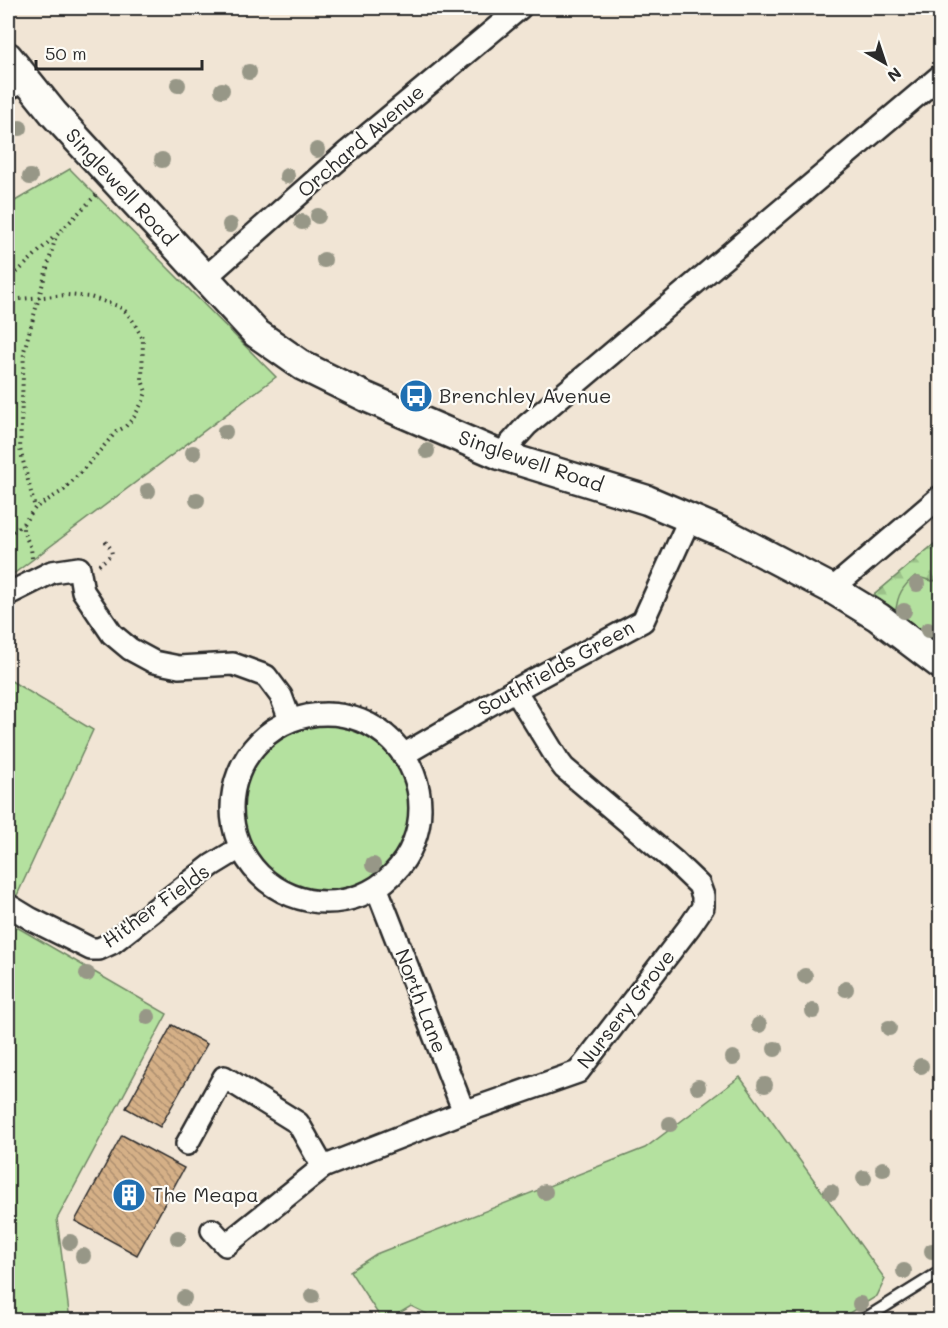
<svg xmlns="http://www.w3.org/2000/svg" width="948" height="1328" viewBox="0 0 948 1328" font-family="Mali,sans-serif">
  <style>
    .green { fill: #b4e19f; stroke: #708665; stroke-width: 1.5 }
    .forest { fill: url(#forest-firs); stroke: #708665; stroke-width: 1.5 }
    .building { fill: url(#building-back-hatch); stroke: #2b2b2b; stroke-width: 1.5 }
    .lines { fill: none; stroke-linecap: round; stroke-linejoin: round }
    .lane-casing { stroke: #2b2b2b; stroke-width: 15 }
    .street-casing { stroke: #2b2b2b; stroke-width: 26 }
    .secondary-casing { stroke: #2b2b2b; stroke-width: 33 }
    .path { stroke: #2b2b2b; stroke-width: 4; stroke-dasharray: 1.5 4.5; stroke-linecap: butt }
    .lane { stroke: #fdfcf7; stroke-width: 10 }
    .street { stroke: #fdfcf7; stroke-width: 21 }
    .secondary { stroke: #fdfcf7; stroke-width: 28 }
    .tree { fill: #979787 }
    .labels { text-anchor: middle; stroke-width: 4.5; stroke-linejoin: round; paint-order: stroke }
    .street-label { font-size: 20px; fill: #2b2b2b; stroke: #fdfcf7 }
    .poi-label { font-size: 20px; fill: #2b2b2b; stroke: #fdfcf7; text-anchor: start }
  </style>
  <defs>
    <pattern id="forest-firs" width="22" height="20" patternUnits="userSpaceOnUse" patternTransform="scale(1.5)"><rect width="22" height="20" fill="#b4e19f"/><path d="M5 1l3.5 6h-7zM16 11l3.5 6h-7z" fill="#9bc189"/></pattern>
    <pattern id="building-back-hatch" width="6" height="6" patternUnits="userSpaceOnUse" patternTransform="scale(1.5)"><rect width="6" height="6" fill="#d5b087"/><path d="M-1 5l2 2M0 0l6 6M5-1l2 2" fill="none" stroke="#ad8f6f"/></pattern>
  </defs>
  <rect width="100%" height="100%" fill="#f1e5d5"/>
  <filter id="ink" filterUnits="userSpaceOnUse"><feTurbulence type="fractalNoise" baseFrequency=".0167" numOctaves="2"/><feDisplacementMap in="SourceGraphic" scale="12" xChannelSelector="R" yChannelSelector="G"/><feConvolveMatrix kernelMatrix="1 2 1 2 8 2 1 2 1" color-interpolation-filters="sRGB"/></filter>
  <g filter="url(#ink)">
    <g class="green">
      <path d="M70,169l206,208 -268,201v-373z"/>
      <path d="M940,539v105l-66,-49z"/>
      <path d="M8,679l85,51 -85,185z"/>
      <circle cx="326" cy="809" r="85"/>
      <path d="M8,922l159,92 -110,205 13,101h-62z"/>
      <path d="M740,1077l145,202 -8,17 -39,24h-417l6,-6 -16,-8 -23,14h-6l-32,-49 26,-17 269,-106z"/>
    </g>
    <path class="forest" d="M940,539v41l-8,1 -17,-5c-12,10 -18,19 -19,35l-22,-16z"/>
    <g class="building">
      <path d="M172,1025l35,19 -47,83 -34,-19z"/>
      <path d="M122,1135l62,33 -47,87 -62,-34z"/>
    </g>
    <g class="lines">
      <defs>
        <g id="lane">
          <path d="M8,94l22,-9"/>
          <path d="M863,1320l77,-48"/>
        </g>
        <g id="street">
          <path d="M205,278l141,-125 174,-145"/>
          <path d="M500,455l27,-30 413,-349"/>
          <path d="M832,589l108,-92"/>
          <path d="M8,594l44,-22 27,-4 4,23 29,43 18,15 24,13 25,5 54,-3 33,12 15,20 9,24"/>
          <circle cx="326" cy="808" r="94"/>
          <path d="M403,755l112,-65 128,-69 47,-103"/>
          <path d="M377,889l87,223"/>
          <path d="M8,905l23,14 60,30h8l13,-6 100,-78 28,-17"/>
          <path d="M187,1144l37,-67 74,46 25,44 141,-55 114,-40 112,-146 13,-19v-11l-4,-11 -25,-24 -110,-93 -6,-8 -43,-70"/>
          <path d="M212,1230l14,15 97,-78"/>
        </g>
        <path id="secondary" d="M8,57l46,57 202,219 47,33 63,31 134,58 147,45 84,36 101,53 46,28 62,47"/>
      </defs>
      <use href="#lane" class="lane-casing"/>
      <use href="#street" class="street-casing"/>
      <use href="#secondary" class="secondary-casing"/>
      <g class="path">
        <path d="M8,281l47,-45"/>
        <path d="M8,300l59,-5 23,2 28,9 7,5 8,10 10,18 -1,41 4,12 -3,9 -9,16 -9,10 -9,5 -25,29 -27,29 -29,18"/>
        <path d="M8,535l15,-11"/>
        <path d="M32,558l-1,-10 -8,-17v-7l12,-16 -15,-59 4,-98 32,-115 40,-41"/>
        <path d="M99,565l13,-11 -1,-5 -8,-11"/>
        <path d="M306,704c25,-1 52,-2 73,12 8,5 15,12 22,18"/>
      </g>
      <use href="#lane" class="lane"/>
      <use href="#street" class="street"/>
      <use href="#secondary" class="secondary"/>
    </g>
    <g class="tree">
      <circle cx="249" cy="72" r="8"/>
      <circle cx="178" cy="85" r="8"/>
      <circle cx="222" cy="90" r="8"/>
      <circle cx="20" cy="128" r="8"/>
      <circle cx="317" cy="150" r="8"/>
      <circle cx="162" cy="160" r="8"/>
      <circle cx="287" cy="176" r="8"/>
      <circle cx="30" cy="177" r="8"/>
      <circle cx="318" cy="216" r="8"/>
      <circle cx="302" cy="222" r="8"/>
      <circle cx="230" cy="225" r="8"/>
      <circle cx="324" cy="260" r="8"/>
      <circle cx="225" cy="432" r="8"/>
      <circle cx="427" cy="451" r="8"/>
      <circle cx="193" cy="453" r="8"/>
      <circle cx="148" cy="491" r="8"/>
      <circle cx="197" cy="500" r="8"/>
      <circle cx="917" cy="584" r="8"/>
      <circle cx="904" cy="611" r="8"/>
      <circle cx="928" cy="630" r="8"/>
      <circle cx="373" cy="865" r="8"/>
      <circle cx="87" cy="974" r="8"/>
      <circle cx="805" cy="976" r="8"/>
      <circle cx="846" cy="989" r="8"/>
      <circle cx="813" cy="1011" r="8"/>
      <circle cx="148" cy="1017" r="8"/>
      <circle cx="759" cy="1025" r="8"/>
      <circle cx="889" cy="1028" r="8"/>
      <circle cx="775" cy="1049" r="8"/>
      <circle cx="733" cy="1058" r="8"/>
      <circle cx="921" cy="1066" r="8"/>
      <circle cx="765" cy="1085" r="8"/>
      <circle cx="698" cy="1087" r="8"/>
      <circle cx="670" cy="1124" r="8"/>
      <circle cx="883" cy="1169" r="8"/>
      <circle cx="864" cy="1178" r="8"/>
      <circle cx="545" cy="1192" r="8"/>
      <circle cx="831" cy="1192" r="8"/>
      <circle cx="178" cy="1238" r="8"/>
      <circle cx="70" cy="1242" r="8"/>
      <circle cx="932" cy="1251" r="8"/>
      <circle cx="83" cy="1256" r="8"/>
      <circle cx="904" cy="1271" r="8"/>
      <circle cx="312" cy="1296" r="8"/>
      <circle cx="184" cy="1298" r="8"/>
      <circle cx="860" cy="1304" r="8"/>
    </g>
  </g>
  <defs>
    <symbol id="bus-disc" viewBox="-11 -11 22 22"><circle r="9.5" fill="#1f6fb2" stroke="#fdfcf7"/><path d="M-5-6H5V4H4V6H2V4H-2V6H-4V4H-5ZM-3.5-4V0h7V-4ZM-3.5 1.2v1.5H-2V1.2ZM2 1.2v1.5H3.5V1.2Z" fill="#fff"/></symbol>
    <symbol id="building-disc" viewBox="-11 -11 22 22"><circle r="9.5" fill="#1f6fb2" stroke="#fdfcf7"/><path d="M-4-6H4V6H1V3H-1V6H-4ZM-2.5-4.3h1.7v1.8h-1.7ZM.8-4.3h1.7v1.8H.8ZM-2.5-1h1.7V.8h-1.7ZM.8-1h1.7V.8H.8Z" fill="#fff"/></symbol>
  </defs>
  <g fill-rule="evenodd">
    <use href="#bus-disc" x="397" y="377" width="38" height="38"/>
    <use href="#building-disc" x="110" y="1176" width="38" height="38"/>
  </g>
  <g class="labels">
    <g class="street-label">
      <text transform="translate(361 141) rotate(-41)" y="7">Orchard Avenue</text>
      <text transform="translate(121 187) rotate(47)" y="7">Singlewell Road</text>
      <text transform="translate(531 461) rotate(19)" y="7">Singlewell Road</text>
      <text transform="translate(556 668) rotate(-29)" y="7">Southfields Green</text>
      <text transform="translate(156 906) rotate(-36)" y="7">Hither Fields</text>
      <text transform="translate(421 1001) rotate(69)" y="7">North Lane</text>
      <text transform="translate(626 1009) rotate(-52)" y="7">Nursery Grove</text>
    </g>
    <g class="poi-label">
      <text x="439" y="403">Brenchley Avenue</text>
      <text x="152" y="1202">The Meapa</text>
    </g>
  </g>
  <rect width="948" height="1328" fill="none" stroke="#fdfcf7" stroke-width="30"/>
  <rect x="15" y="15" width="918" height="1298" fill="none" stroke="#2b2b2b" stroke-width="2" filter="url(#ink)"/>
  <g transform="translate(885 63) rotate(141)" stroke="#fdfcf7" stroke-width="4.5" paint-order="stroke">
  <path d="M0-4.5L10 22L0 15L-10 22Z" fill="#2b2b2b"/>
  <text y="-9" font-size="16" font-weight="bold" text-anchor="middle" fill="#2b2b2b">N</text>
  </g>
  <path d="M36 60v9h166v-9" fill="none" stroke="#2b2b2b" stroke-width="3"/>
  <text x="45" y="60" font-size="18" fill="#2b2b2b" stroke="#fdfcf7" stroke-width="4.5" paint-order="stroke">50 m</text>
</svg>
